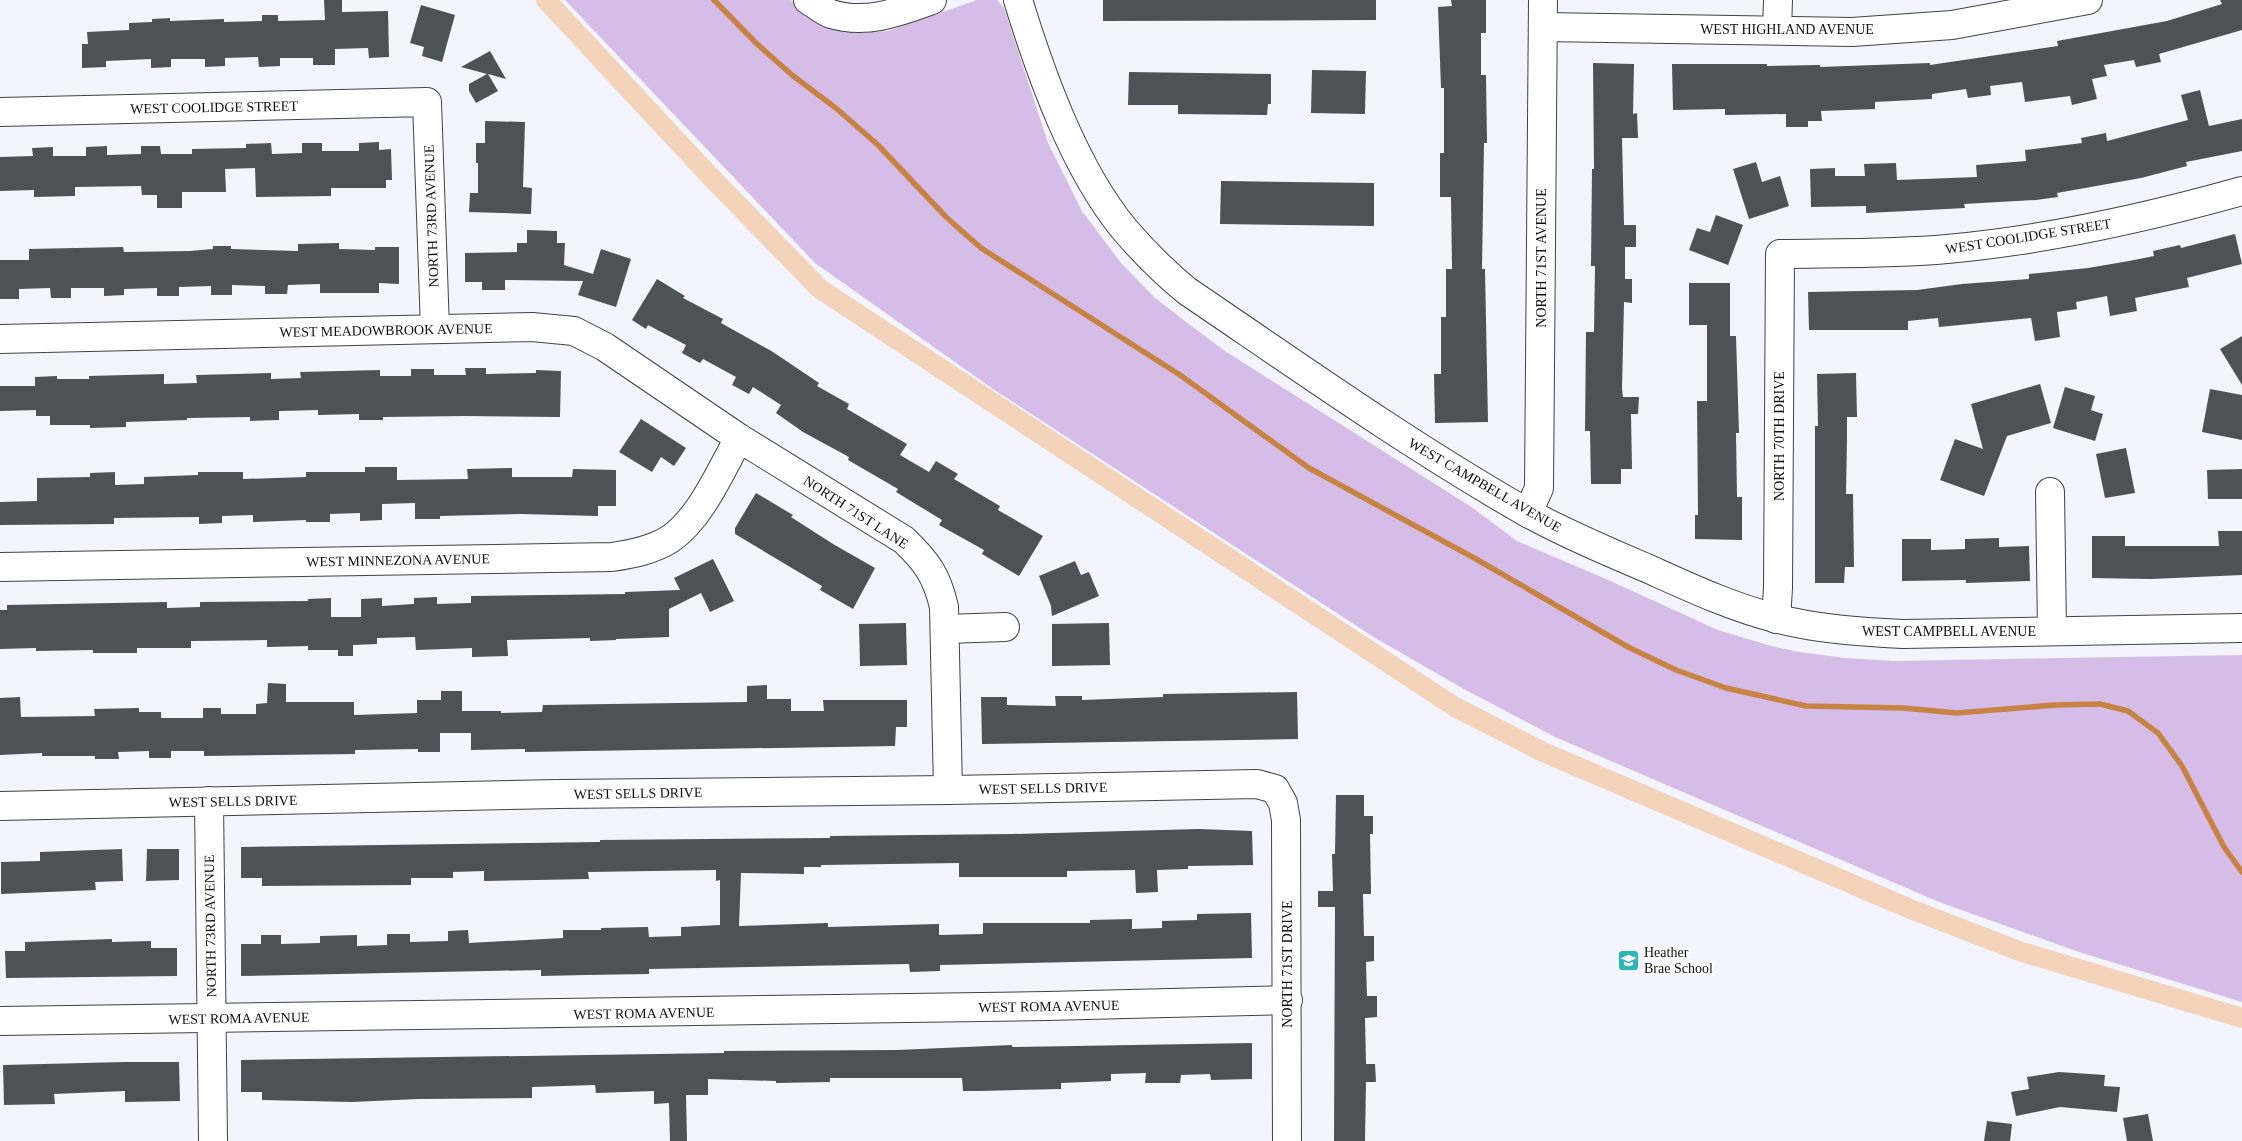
<svg xmlns="http://www.w3.org/2000/svg" width="2242" height="1141" viewBox="0 0 2242 1141" font-family="Georgia,serif">
  <style>
    .green { fill: #d5bde8 }
    .lines { fill: none; stroke-linecap: round; stroke-linejoin: round }
    .stream { stroke: #c78344; stroke-width: 5.5 }
    .canal { stroke: #f3d4ba; stroke-width: 20 }
    .building { fill: #4c5258 }
    .minor-casing { stroke: #424242; stroke-width: 30 }
    .minor { stroke: #fff; stroke-width: 28 }
    .labels { text-anchor: middle; stroke-width: 5; stroke-linejoin: round; paint-order: stroke }
    .street-label { font-size: 14px; fill: #0f0f0f; stroke: #fff }
    .poi-label { font-size: 14px; fill: #0f0f0f; stroke: #fff; text-anchor: start }
  </style>
  <rect width="100%" height="100%" fill="#f3f4fe"/>
  <path class="green" d="M565,0h226l19,17 21,10 29,6 28,-2 89,-31h20l7,8 44,135 34,68 39,52 33,34 36,28 35,26 248,157 44,33 89,38 112,51 53,16 28,6 46,6 48,3 349,-6v347l-163,-50 -140,-50 -384,-165 -93,-49 -90,-52 -379,-247 -178,-126z"/>
  <g class="lines">
    <path class="stream" d="M714,0l42,43 36,32 45,34 41,36 68,72 35,31 199,127 129,93 167,91 152,88 48,23 50,18 80,18 97,2 54,5 98,-8 45,-1 28,7 30,22 24,33 42,81 18,25"/>
    <path class="canal" d="M546,0l162,174 112,115 635,418 88,45 365,156 111,43 223,67"/>
  </g>
  <g class="building">
    <path d="M324,0h18v12l46,-1 1,46 -20,1 -1,-10 -33,1v16h-22v-7h-33v8l-21,1 -1,-10 -33,1v8l-20,1v-8h-34v8l-20,1v-9l-45,2v6l-24,1v-24h6l-1,-12 42,-2v-7l23,-1v-3l18,-1v3l54,-2v3l38,-1v-6h16v6l47,-1z"/>
    <path d="M1103,0h273v20l-273,1z"/>
    <path d="M1451,0h35v33h-5v42h5l1,68h-3l-2,126h3l3,153 -53,1 -1,-49h7v-57h5v-48h6l-1,-72h-11v-44h4v-65h-3l-3,-81 14,-1z"/>
    <path d="M2220,0h22v30l-83,24 2,8 -25,5 -2,-7 -30,5 3,11 -15,3 5,20 -25,6 -2,-9 -45,6 -3,-20 -32,4 1,9 -23,3 -2,-9 -34,5v5l-57,3v7l-54,2 1,10h-14v6h-22v-13l-61,1v-6l-52,1 -1,-46h95v2l53,-1v2l110,-4v2l128,-19 -1,-5 110,-20 55,-17z"/>
    <path d="M421,5l34,10 -13,47 -20,-6 2,-9 -14,-4z"/>
    <path d="M490,51l16,28 -18,-5 10,17 -22,12 -7,-12v-7l18,-10 -26,-7z"/>
    <path d="M1593,63l41,1 -1,50 4,-1 1,25h-16l2,87h12v22h-11v32h7v24l-8,-1 -2,87 1,8h16l-1,17h-7l1,55h-11v15h-30l-1,-53h-5l1,-99h8l1,-66h-4l1,-97h2z"/>
    <path d="M1312,70l54,1 -1,43 -54,-1z"/>
    <path d="M1129,72l142,2v30h-3l-1,11 -89,-1v-9h-50z"/>
    <path d="M2200,90l9,36 33,-7v32l-56,11 1,4 -46,12 -84,15 1,4 -22,3 -72,4 1,4 -57,3 -42,2v-7l-55,1 -1,-38 25,-1v8h30l-1,-12 32,-1 1,17 80,-3 -1,-12 50,-4 -1,-11 57,-7 -1,-5 25,-5 1,8 81,-21 -7,-25z"/>
    <path d="M485,121l40,1 -2,65 9,1 -1,26 -62,-2 1,-19h8v-30h-2v-20h9z"/>
    <path d="M379,142v8l12,-1 1,31h-6v8h-55v8l-75,1 -1,-29 -30,1 1,23h-44v16h-25v-13h-15l-1,-9 -66,1v9l-41,1v-7l-34,1v-34l33,-1 -1,-8 21,-1v9h33v-9l21,-1v9l34,-1v-8h19l1,8h31v-5l54,-1v-4l25,-1 1,11 30,-1v-10h20v8h37v-8z"/>
    <path d="M1756,162l6,20 18,-6 9,30 -40,13 -16,-50z"/>
    <path d="M1221,181l153,2v43l-154,-2z"/>
    <path d="M1716,215l27,10 -15,40 -39,-15 8,-22 13,4z"/>
    <path d="M527,230l30,1v12h8l-1,22 29,9 8,-25 30,10 -15,48 -38,-12 5,-14 -78,-1v10h-23v-8h-17v-29l52,-1v-9h10z"/>
    <path d="M2235,234l7,30 -55,14 2,9 -54,11 2,13 -27,5 -3,-20 -31,6 1,7 -20,3 3,25 -25,4 -4,-23 -92,9 -1,-9 -30,3v9h-99l-1,-38 109,-2 45,-6 67,-5v-5l59,-6 41,-7 25,-5 -1,-5 27,-6 1,3z"/>
    <path d="M339,243v6l36,1v-3h24v37l-20,-1v10h-59v-9l-32,1 -1,9h-22v-8l-33,-1v10h-21v-9l-32,1v9h-22v-8l-33,1v6l-20,1v-8h-33v10h-20l-1,-10 -31,1v10h-19v-39h29v-11l94,-2 1,5 66,-1 23,-2v-3h18v3l67,2v-7z"/>
    <path d="M657,279l28,17 -2,2 40,21 -2,4 52,29 46,31 -2,3 32,18 -2,5 60,35 -7,11 29,17 7,-11 22,13 -4,5 46,27 -2,4 45,26 -24,40 -37,-22 2,-4 -45,-25 3,-5 -46,-28 2,-3 -50,-29 1,-3 -46,-25 -27,-19 5,-8 -28,-18 -4,7 -17,-9 4,-8 -33,-18 -3,4 -18,-10 4,-8 -38,-20 -2,4 -14,-9z"/>
    <path d="M1689,283h41v53h6l3,97h-3l1,64h5v43l-47,-1v-24h3l-1,-114h10v-76h-18z"/>
    <path d="M2242,336v49l-22,-36z"/>
    <path d="M465,368h21v6l50,-1v-3l25,1 -1,46 -94,-1 -83,1v3h-24v-6l-41,1v-5l-39,1v9l-29,1v-4l-63,1v2l-61,2v5l-36,1v-3h-40v-9h-14v-6l-36,1v-25h35v-9l22,-1v3h32v-3l75,-2v10l33,-1 -1,-8 75,-2v6l30,-1 -1,-6 80,-2v6h31v-7h23v6h32z"/>
    <path d="M1856,373l1,44h-10v21l-1,56h7l1,73h-9l-1,16h-29v-157h3l-1,-52z"/>
    <path d="M2040,384l11,39 -44,13 -23,60 -44,-16 15,-41 28,10 -12,-45z"/>
    <path d="M2065,387l30,9 -4,14 12,4 -8,27 -42,-13z"/>
    <path d="M2210,389l32,6v45l-40,-8z"/>
    <path d="M641,419l45,29 -12,18 -13,-9 -9,15 -33,-20z"/>
    <path d="M2126,448l9,45 -30,5 -9,-44z"/>
    <path d="M365,467h32v13l71,-1 -1,-10 45,-1v9h60l1,-8 43,1v36h-18v10l-76,-2 -82,2v3h-25v-16l-33,1v16l-22,1v-8l-30,1v8h-24v-2l-53,2v-7l-31,1v7l-23,1v-7l-85,1v6l-114,1v-23l37,-1v-23l53,-1v-4l25,-1v13l29,-1v-7l54,-2v-3h45v7l63,-2v-5h59z"/>
    <path d="M2242,469v30h-34l-1,-29z"/>
    <path d="M756,493l37,22 -2,2 42,27 42,24 -22,41 -33,-19 2,-4 -87,-52v-6z"/>
    <path d="M2218,531h24v44l-91,4 -59,-1v-42h33v10h94z"/>
    <path d="M1999,538v9l30,-1 1,35 -64,2v-3l-64,1v-42h29v11l34,-1v-10z"/>
    <path d="M713,559l21,42 -24,11 -9,-19 -32,16v28l-53,2v1l-26,1v-3l-83,2 1,16 -36,1v-9l-56,2 -1,-13 -38,1v6l-24,1v11h-15v-6h-30v-4l-41,1v-7l-76,1v7h-54v5h-44v-3l-57,1v-3l-36,1v-39h7v-5l160,-3v6l33,-1v-5l108,-1v-2l23,-1v19h30v-18l21,-1v8l32,-2v-6l23,-1v7l34,-1v-7l154,-2v-2l55,-2 -6,-12z"/>
    <path d="M1075,561l6,14 8,-3 10,24 -47,20 -1,-10 -12,-30z"/>
    <path d="M906,623l1,42 -47,1 -1,-42z"/>
    <path d="M1109,623l1,42 -58,1v-42z"/>
    <path d="M268,683l18,1v18h68v13l63,-2v-13h24v-9h21v20h39v2l41,-1 1,-7 204,-3v-16l20,-1v14h24v12h33l-1,-11h84v27h-11l-1,19 -370,6v-3l-54,1v-17h-31v19h-22v-3l-63,1v4l-151,2v-5h-33v7h-22v-7l-31,1 1,7h-24v-3h-53v-3l-42,2v-57l20,-1 1,20 74,-1 -1,-7 45,-1v4h22v6h42v-10h18v6h35v-10l11,-1z"/>
    <path d="M1297,692l1,47 -316,5 -1,-47h26v8l49,1 -1,-10h27v4l81,-3v-3z"/>
    <path d="M1336,795h28v21h9v18h-3l1,60h-8l1,42h10v25l-8,1 1,34h10v21l-12,1 1,46h9l1,18h-10l-1,59h-31l1,-234h-17v-16h15l-1,-37h3z"/>
    <path d="M1199,829l53,2 1,34 -65,1v3l-31,1 1,22 -22,1 -1,-23 -68,1v6h-108v-14l-138,2v2h-17v7l-63,-1 -2,53 89,-3v4l111,-3v11l44,-1v-11h107v-3l42,-1v10l30,-1v-7l35,-1v-6l54,-1 1,45 -312,7v6l-30,1 -1,-8 -260,5v5l-63,1 -45,1v-6l-300,6v-32h20v-9h20v9l39,-1v-7l37,-1v11l30,-1v-11h23v8l38,-1v-10l20,-1 1,13 94,-5v-8h38v-2l47,-1 1,10 32,-1v-9l39,-2v-45l-4,1v-11l-128,2 1,7 -105,2v-10l-31,1v6h-42v7l-149,1v-8h-21v-31l359,-5v-2l230,-2v-2l182,-2z"/>
    <path d="M122,849l1,32 -28,1 1,8 -95,4v-32l39,-1v-9z"/>
    <path d="M147,849h32v31l-33,1z"/>
    <path d="M112,939v3l39,-1v7h26v28l-171,2 -1,-27h20v-9z"/>
    <path d="M1252,1043v36l-41,1 -1,-6 -29,1 -1,8h-35l1,-10 -35,1v7l-50,2v6l-82,2h-16l-1,-13h-132v4l-54,1v-2l-68,-2v16h-22l1,46h-17l-1,-38 -15,1v-13l-58,2 -1,-8 -63,2v11l-114,1 -66,3 -90,-2v-8h-21v-32l483,-7v-2l173,-1 115,-5v2z"/>
    <path d="M125,1062h54l1,39 -55,1v-11l-71,3 1,10 -51,1 -1,-40z"/>
    <path d="M2059,1072l46,3 -1,11 16,1 -3,25 -57,-5 -44,9 -5,-24 18,-3 -2,-12z"/>
    <path d="M2148,1114l5,27h-26l-4,-23z"/>
    <path d="M1987,1121l25,3 -2,17h-26z"/>
  </g>
  <g class="lines">
    <defs>
      <g id="minor">
        <path d="M808,0c7,4 15,11 23,14 35,11 68,-2 101,-14"/>
        <path d="M1018,0c23,75 57,170 107,230 19,22 40,43 62,61 112,76 222,154 339,221 40,22 83,40 125,58 40,18 81,37 124,48 41,11 86,14 128,16l339,-6"/>
        <path d="M1543,27l309,5 100,-7 136,-25"/>
        <path d="M1777,30l1,-30"/>
        <path d="M0,112l427,-10 8,227"/>
        <path d="M0,339l532,-12 42,4 31,16 134,91 165,102c23,22 33,36 40,67l4,183"/>
        <path d="M2050,492l2,139"/>
        <path d="M1528,513l11,-25 4,-488"/>
        <path d="M0,567l612,-10c20,-3 41,-7 58,-18 31,-21 51,-69 69,-101"/>
        <path d="M1776,619l2,-31 2,-334c55,-1 111,0 167,-5 100,-9 199,-31 295,-58"/>
        <path d="M946,629l59,-2"/>
        <path d="M209,801l4,340"/>
        <path d="M0,806l558,-12 390,-4 309,-6 18,5 8,14 3,17 1,321"/>
        <path d="M0,1021l1047,-15 241,-6"/>
      </g>
    </defs>
    <use href="#minor" class="minor-casing"/>
    <use href="#minor" class="minor"/>
  </g>
  <defs>
    <symbol id="school-square" viewBox="-11 -11 22 22"><rect x="-9" y="-9" width="18" height="18" rx="4" fill="#2db5ba" stroke="#fff"/><path d="M0-5L7-2L0 1L-7-2ZM-4 1L0 2.5L4 1V4Q0 6-4 4Z" fill="#fff"/></symbol>
  </defs>
  <g fill-rule="evenodd">
    <use href="#school-square" x="1616" y="948" width="25" height="25"/>
  </g>
  <g class="labels">
    <g class="street-label">
      <text x="1787" y="34">WEST HIGHLAND AVENUE</text>
      <text transform="translate(214 107) rotate(-1)" y="5">WEST COOLIDGE STREET</text>
      <text transform="translate(431 216) rotate(-92)" y="5">NORTH 73RD AVENUE</text>
      <text transform="translate(2028 236) rotate(-9)" y="5">WEST COOLIDGE STREET</text>
      <text transform="translate(1541 258) rotate(-90)" y="5">NORTH 71ST AVENUE</text>
      <text transform="translate(386 330) rotate(-1)" y="5">WEST MEADOWBROOK AVENUE</text>
      <text transform="translate(1779 436) rotate(-90)" y="5">NORTH 70TH DRIVE</text>
      <text transform="translate(1485 485) rotate(30)" y="5">WEST CAMPBELL AVENUE</text>
      <text transform="translate(856 512) rotate(33)" y="5">NORTH 71ST LANE</text>
      <text transform="translate(398 560) rotate(-1)" y="5">WEST MINNEZONA AVENUE</text>
      <text x="1949" y="636">WEST CAMPBELL AVENUE</text>
      <text transform="translate(1043 788) rotate(-1)" y="5">WEST SELLS DRIVE</text>
      <text transform="translate(638 793) rotate(-1)" y="5">WEST SELLS DRIVE</text>
      <text transform="translate(233 801) rotate(-1)" y="5">WEST SELLS DRIVE</text>
      <text transform="translate(210 926) rotate(-91)" y="5">NORTH 73RD AVENUE</text>
      <text transform="translate(1287 964) rotate(-90)" y="5">NORTH 71ST DRIVE</text>
      <text transform="translate(1049 1006) rotate(-1)" y="5">WEST ROMA AVENUE</text>
      <text transform="translate(644 1013) rotate(-1)" y="5">WEST ROMA AVENUE</text>
      <text transform="translate(239 1018) rotate(-1)" y="5">WEST ROMA AVENUE</text>
    </g>
    <g class="poi-label">
      <text x="1644" y="957">Heather<tspan x="1644" dy="16">Brae School</tspan></text>
    </g>
  </g>
</svg>
